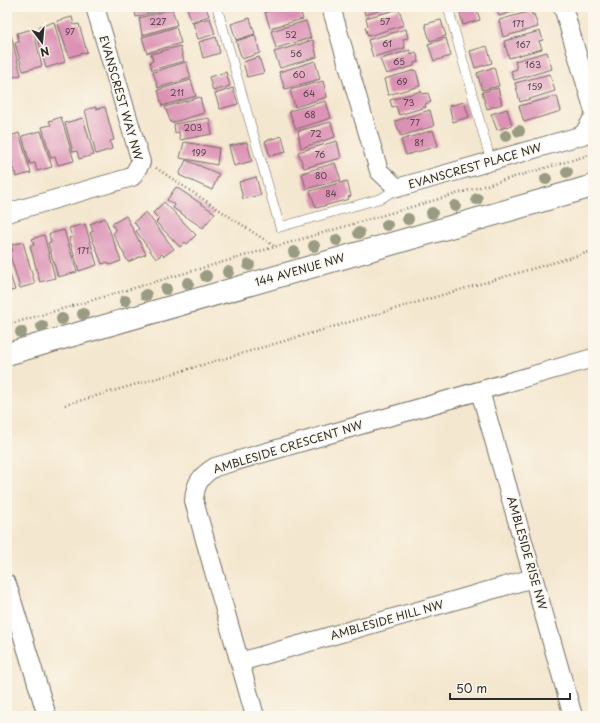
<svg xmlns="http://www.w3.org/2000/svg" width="600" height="723" viewBox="0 0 600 723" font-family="'Playpen Sans',sans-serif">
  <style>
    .building { fill: #db90b4 }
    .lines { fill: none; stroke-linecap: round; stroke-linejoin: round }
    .lane-casing { stroke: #716d64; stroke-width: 10 }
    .street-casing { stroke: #716d64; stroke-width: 20 }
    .secondary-casing { stroke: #716d64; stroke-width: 24 }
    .path { stroke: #716d64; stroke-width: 2.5; stroke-dasharray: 1 3; stroke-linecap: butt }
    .lane { stroke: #fff; stroke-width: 9 }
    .street { stroke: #fff; stroke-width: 18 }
    .secondary { stroke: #fff; stroke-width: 22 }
    .tree { fill: #999b83 }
    .labels { text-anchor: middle; stroke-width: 3; stroke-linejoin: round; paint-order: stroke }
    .number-label { font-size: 9px; fill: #57444d }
    .street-label { font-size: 11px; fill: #2b2b2b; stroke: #fbf7ec }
  </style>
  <rect width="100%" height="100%" fill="#fbf7ec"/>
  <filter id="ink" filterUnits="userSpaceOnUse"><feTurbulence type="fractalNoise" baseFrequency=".025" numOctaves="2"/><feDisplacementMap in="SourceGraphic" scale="8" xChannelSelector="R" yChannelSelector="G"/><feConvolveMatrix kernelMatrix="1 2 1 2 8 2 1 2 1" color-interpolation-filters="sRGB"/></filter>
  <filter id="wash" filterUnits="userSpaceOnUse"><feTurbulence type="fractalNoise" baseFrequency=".012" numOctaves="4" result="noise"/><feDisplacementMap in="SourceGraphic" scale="16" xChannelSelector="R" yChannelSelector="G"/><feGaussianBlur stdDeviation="0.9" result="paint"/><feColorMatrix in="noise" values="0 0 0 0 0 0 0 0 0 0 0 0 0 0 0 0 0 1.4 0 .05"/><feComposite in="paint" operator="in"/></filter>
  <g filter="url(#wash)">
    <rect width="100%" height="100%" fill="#f4e7cf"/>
    <g id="blocks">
      <g class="building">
        <path d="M130,7h41l-35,10 -1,-6 -3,1z"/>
        <path d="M187,7h19l3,9 -18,6z"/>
        <path d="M281,7h18l4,12 -33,9 -5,-16z"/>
        <path d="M363,7h28l-26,8z"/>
        <path d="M465,7h11l4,13 -17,5 -4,-16z"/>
        <path d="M496,7h32l-29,9z"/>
        <path d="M172,9l5,16 -35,10 -3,-17z"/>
        <path d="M399,9l5,16 -36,11 -3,-9 3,-1 -2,-8z"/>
        <path d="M531,11l1,4 2,-1 4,13 -35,10 -4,-17z"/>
        <path d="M72,17l2,8 5,-1 8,28 -18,5 -12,-36z"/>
        <path d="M210,18l5,16 -17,5 -5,-16z"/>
        <path d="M250,18l5,16 -19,6 -5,-16z"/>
        <path d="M441,20l5,16 -16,5 -5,-17z"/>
        <path d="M306,21l5,17 -35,10 -5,-17z"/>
        <path d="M54,22l11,40 -19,6 -9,-32 4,-1 -2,-8z"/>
        <path d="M176,27l5,16 -34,10 -5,-16z"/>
        <path d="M33,29l9,37 -19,5 -8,-28 4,-1 -2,-9z"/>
        <path d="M406,29l2,9 -5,1 2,9 -32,9 -5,-17z"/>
        <path d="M540,31l3,9 -4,1 3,8 -33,9 -5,-17z"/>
        <path d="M11,35l10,40 -14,4v-43z"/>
        <path d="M255,35l5,18 -18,6 -6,-18z"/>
        <path d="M216,37l4,16 -17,5 -4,-16z"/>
        <path d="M446,38l5,18 -17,5 -6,-17z"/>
        <path d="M313,40l4,17 -37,11 -6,-16z"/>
        <path d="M180,46l4,15 -32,9 -2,-8 3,-1 -2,-7z"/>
        <path d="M487,46l5,17 -17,5 -5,-17z"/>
        <path d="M410,50l1,4 5,-2 3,10 -5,1v3l-28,8 -6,-15z"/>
        <path d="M547,52l5,17 -38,11 -3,-9 6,-2 -2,-8z"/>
        <path d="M259,57l5,16 -17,4 -4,-15z"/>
        <path d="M315,61l5,18 -35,10 -6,-17z"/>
        <path d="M186,62l5,16 -33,10 -5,-16z"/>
        <path d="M494,67l5,19 -17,4 -5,-17z"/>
        <path d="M416,70l4,16 -32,9 -4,-16z"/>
        <path d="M226,72l4,14 -17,5 -4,-14z"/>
        <path d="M550,74l5,17 -35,11 -5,-19z"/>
        <path d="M191,80l5,16 -34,10 -4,-16z"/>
        <path d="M323,81l4,16 -32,10 -5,-17z"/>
        <path d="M233,88l5,16 -18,5 -5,-15z"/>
        <path d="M498,88l4,16 -15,5 -5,-17z"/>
        <path d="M421,91l1,3 6,-1 3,9 -6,2 1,3 -27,8 -3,-9 -4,1 -2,-7z"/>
        <path d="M557,96l4,15 -37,11 -5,-16z"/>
        <path d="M200,97l4,16 -33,10 -6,-16z"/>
        <path d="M326,101l5,17 -35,11 -7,-18z"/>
        <path d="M464,102l5,15 -16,5 -4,-16z"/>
        <path d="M96,107v2l9,-2 9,33 -4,1 2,8 -16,5 -11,-44z"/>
        <path d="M507,109l5,16 -15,5 -6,-16z"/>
        <path d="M430,110l4,16 -33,10 -6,-15z"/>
        <path d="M61,117l13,44 -16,4 -3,-8 -4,1 -9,-31 9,-2 -2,-4z"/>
        <path d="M83,118l11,37 -15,4 -2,-8 -4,1 -8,-29z"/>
        <path d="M209,118l3,16 -32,6 -1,-8 -4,1 -1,-9z"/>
        <path d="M331,122l4,15 -34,11 -3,-17z"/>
        <path d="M433,130l5,16 -32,9 -5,-15z"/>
        <path d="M41,131l11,36 -15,4 -2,-8 -5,1 -8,-28z"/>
        <path d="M19,133l12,40 -15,4 -2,-8 -4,1 -3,-9v-24z"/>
        <path d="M282,136l4,16 -16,4 -5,-15z"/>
        <path d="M337,141l4,17 -37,10 -6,-16z"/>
        <path d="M184,142l35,6 -2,17 -37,-7z"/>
        <path d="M247,142l5,19 -18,5 -5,-20z"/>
        <path d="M186,160l33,14 -7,16 -33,-15z"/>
        <path d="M335,163l6,17 -35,9 -4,-16z"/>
        <path d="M256,177l5,18 -18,4 -4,-17z"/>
        <path d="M347,181l4,15 -3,1 1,2 -33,9 -6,-17z"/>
        <path d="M176,187l39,26 -12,15 -30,-20 2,-3 -8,-5z"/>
        <path d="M164,202l32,33 -9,9 -2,-2 -5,5 -24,-25 3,-3 -6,-6z"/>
        <path d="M146,212l28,37 -10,7 -2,-2 -6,5 -20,-28 3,-2 -5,-7z"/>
        <path d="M126,216l20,38 -18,8 -15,-29 3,-2 -4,-7z"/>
        <path d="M105,218l16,43 -11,4 -2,-3 -6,2 -12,-31 3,-2 -3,-7z"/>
        <path d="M85,224l12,41 -18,6 -10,-33 3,-1 -3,-9z"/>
        <path d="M64,230l13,42 -19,5 -10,-34 3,-1 -2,-8z"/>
        <path d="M44,235l11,43 -15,4 -10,-36 4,-1 -2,-6z"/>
        <path d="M23,242l12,42 -15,4 -11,-36 4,-1 -2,-6z"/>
        <path d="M7,265l8,25 -8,2z"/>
      </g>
    </g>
  </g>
  <g filter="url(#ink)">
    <use href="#blocks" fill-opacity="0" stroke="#716d64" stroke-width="1"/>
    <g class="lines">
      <defs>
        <g id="lane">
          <path d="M217,7l63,220 102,-29 15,-10"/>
          <path d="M448,7l43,155"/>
        </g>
        <g id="street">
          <path d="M331,7l48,164 18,17 186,-53 10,-17"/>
          <path d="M563,7l30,101"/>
          <path d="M7,213l125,-36 9,-15 -46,-155"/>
          <path d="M480,391l93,325"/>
          <path d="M7,584l40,132"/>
          <path d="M240,662l293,-84"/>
          <path d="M255,716l-61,-215c1,-17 6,-25 21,-34l378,-109"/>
        </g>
        <path id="secondary" d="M7,354l586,-168"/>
      </defs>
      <use href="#lane" class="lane-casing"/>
      <use href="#street" class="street-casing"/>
      <use href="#secondary" class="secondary-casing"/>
      <g class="path">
        <path d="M156,168l118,78"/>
        <path d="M7,325l586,-171"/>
        <path d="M65,405l528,-154"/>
      </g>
      <use href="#lane" class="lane"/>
      <use href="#street" class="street"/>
      <use href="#secondary" class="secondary"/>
    </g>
    <g class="tree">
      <circle cx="519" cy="131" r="6"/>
      <circle cx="506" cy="136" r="6"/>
      <circle cx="567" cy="172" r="6"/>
      <circle cx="546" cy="179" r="6"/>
      <circle cx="477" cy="199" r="6"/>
      <circle cx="455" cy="206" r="6"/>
      <circle cx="432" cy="213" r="6"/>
      <circle cx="408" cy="219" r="6"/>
      <circle cx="387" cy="225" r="6"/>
      <circle cx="359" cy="233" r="6"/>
      <circle cx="337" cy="240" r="6"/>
      <circle cx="314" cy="246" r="6"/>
      <circle cx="294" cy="252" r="6"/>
      <circle cx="249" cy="265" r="6"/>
      <circle cx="228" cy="272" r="6"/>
      <circle cx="206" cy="276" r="6"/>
      <circle cx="188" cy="283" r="6"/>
      <circle cx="166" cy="289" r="6"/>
      <circle cx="146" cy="295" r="6"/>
      <circle cx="125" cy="301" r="6"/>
      <circle cx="83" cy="314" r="6"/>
      <circle cx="62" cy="319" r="6"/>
      <circle cx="42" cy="326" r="6"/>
      <circle cx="21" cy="332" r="6"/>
    </g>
  </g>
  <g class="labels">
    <g class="number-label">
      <text x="158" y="25">227</text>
      <text x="385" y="25">57</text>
      <text x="518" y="27">171</text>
      <text x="70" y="35">97</text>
      <text x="291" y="38">52</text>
      <text x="387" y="47">61</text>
      <text x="523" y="48">167</text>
      <text x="296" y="57">56</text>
      <text x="399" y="65">65</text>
      <text x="533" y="68">163</text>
      <text x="299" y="78">60</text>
      <text x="402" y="85">69</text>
      <text x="535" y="90">159</text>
      <text x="177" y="96">211</text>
      <text x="309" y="97">64</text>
      <text x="409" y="106">73</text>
      <text x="310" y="118">68</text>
      <text x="415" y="126">77</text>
      <text x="193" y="131">203</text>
      <text x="316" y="137">72</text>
      <text x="419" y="146">81</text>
      <text x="199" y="156">199</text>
      <text x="320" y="158">76</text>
      <text x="321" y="179">80</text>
      <text x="331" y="197">84</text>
      <text x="83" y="254">171</text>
    </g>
    <g class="street-label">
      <text transform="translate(121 98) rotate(74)" y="4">EVANSCREST WAY NW</text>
      <text transform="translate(475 166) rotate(-16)" y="4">EVANSCREST PLACE NW</text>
      <text transform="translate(300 270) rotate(-16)" y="4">144 AVENUE NW</text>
      <text transform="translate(288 447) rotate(-17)" y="4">AMBLESIDE CRESCENT NW</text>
      <text transform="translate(527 553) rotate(74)" y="4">AMBLESIDE RISE NW</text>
      <text transform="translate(387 620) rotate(-16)" y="4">AMBLESIDE HILL NW</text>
    </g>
  </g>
  <rect width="600" height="723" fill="none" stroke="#fbf7ec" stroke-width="24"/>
  <g transform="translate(42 42) rotate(164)" stroke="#fbf7ec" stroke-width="3" paint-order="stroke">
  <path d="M0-3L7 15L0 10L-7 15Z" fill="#2b2b2b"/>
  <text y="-6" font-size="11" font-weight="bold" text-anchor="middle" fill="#2b2b2b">N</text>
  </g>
  <path d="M450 693v6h120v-6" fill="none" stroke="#2b2b2b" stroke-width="2"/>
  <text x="456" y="693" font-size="12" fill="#2b2b2b" stroke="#fbf7ec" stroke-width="3" paint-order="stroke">50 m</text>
</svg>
